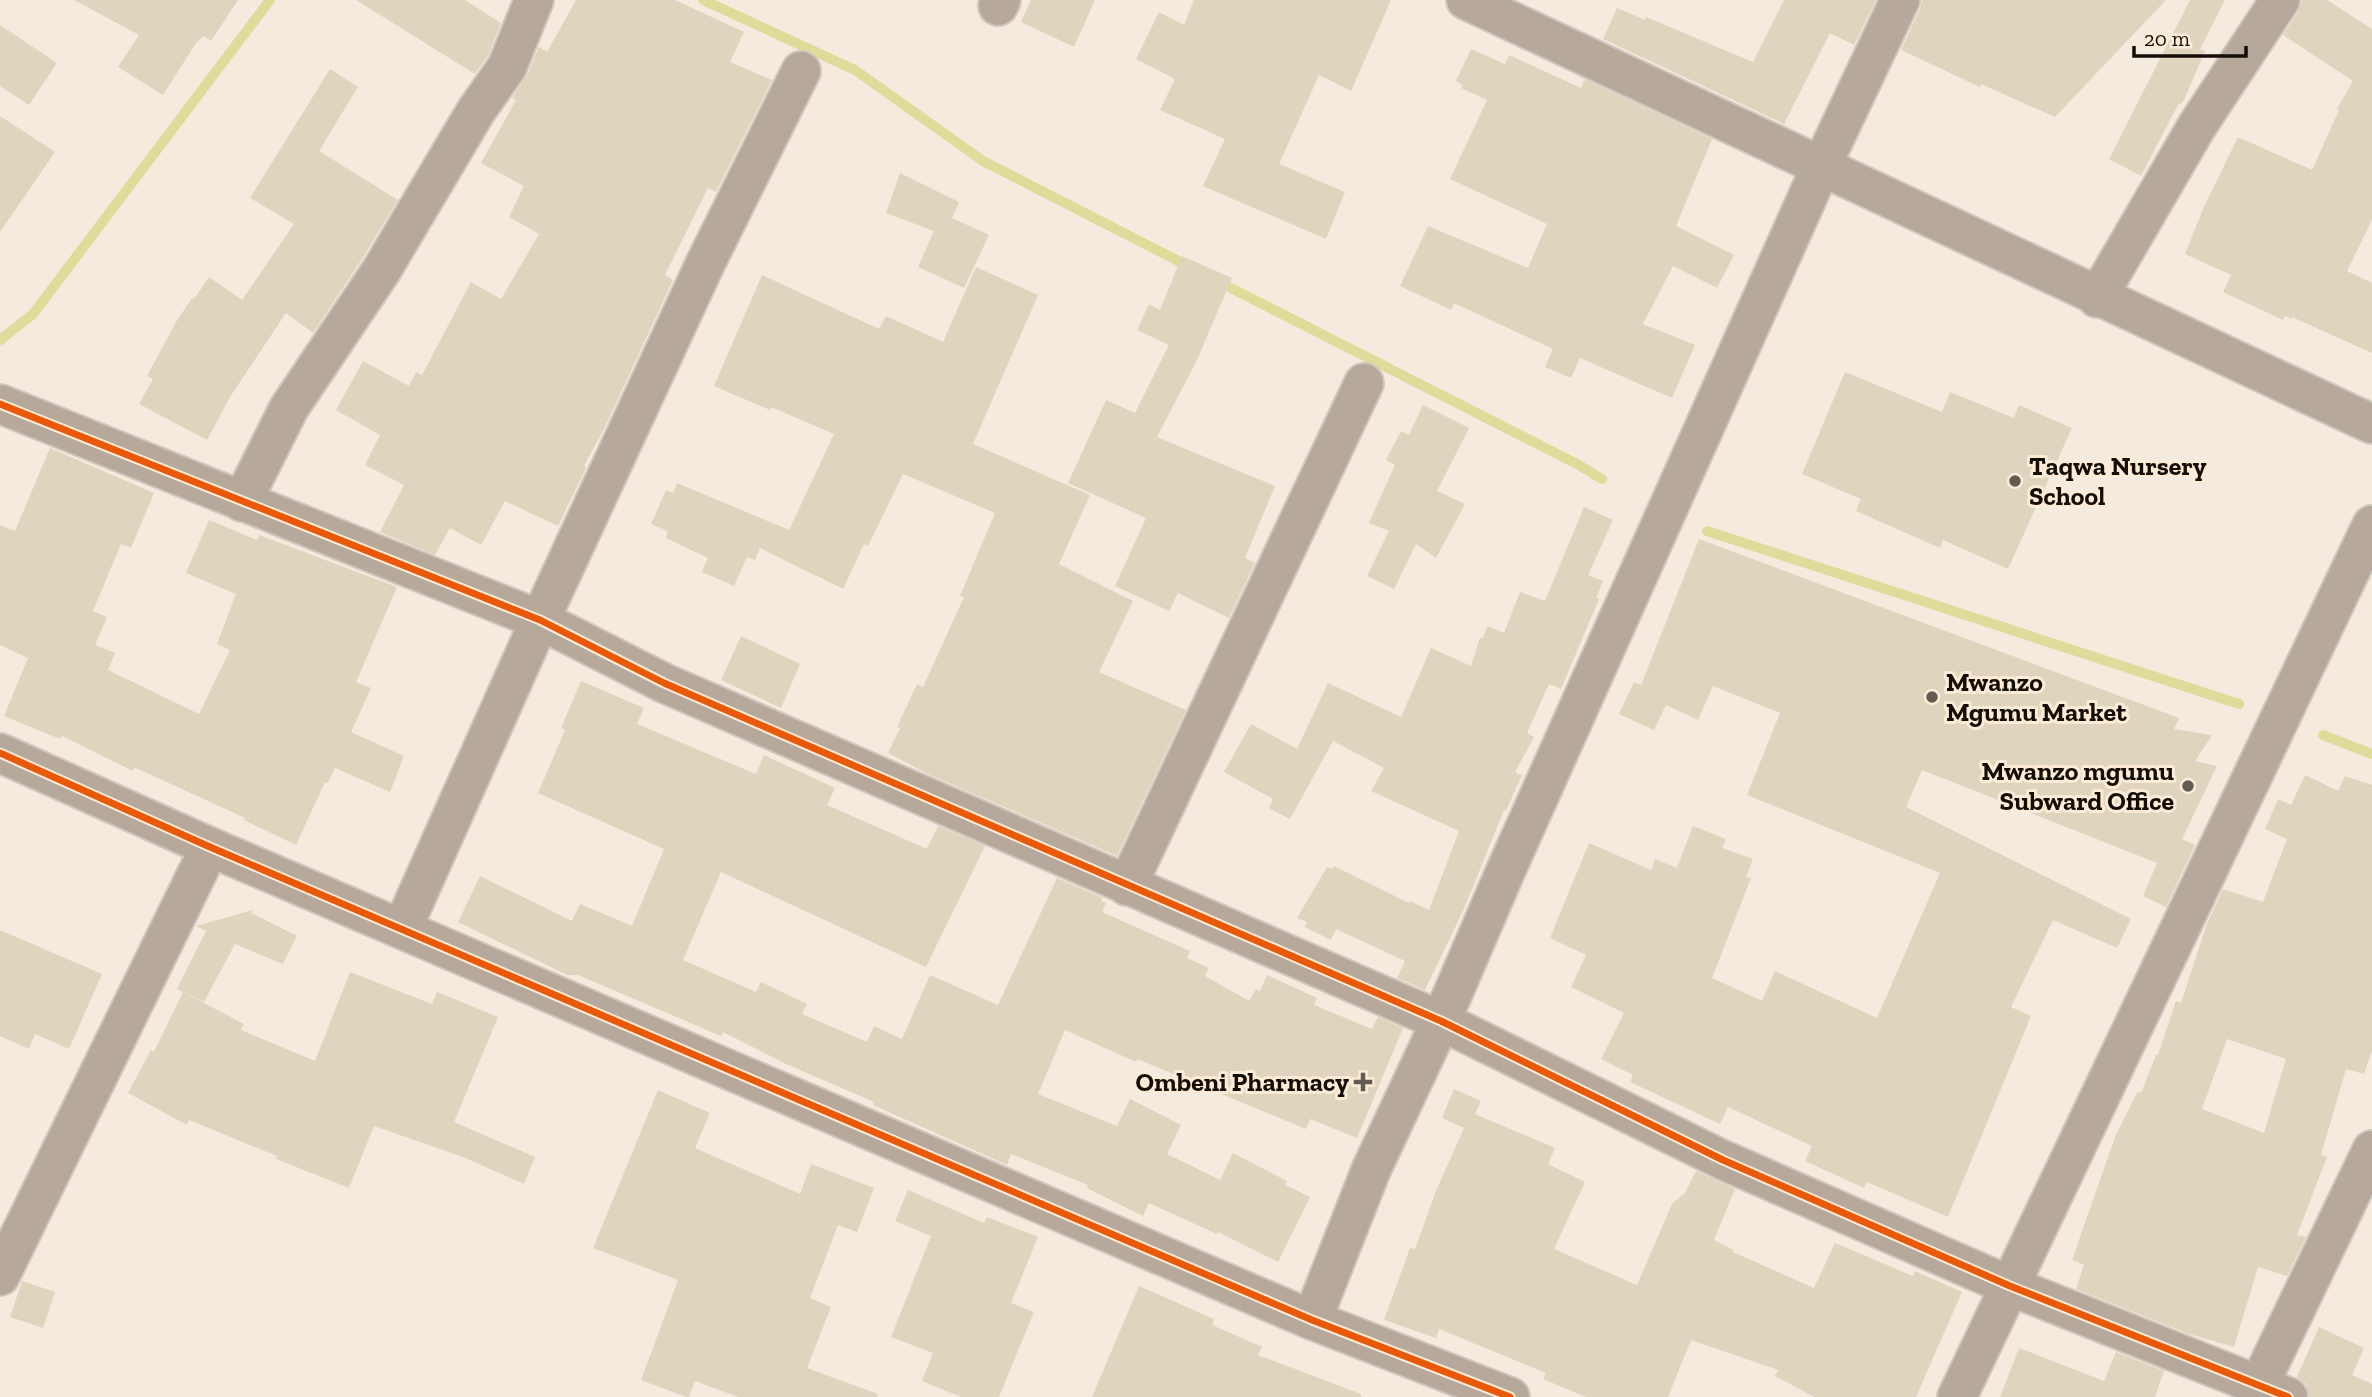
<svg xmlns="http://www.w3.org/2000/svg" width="2372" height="1397" viewBox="0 0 2372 1397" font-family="'Zilla Slab',serif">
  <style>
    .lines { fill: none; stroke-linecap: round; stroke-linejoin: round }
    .stream { stroke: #dddc9b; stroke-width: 10 }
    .building { fill: #dfd5be; fill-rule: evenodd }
    .minor-casing { stroke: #cec7bd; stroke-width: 42 }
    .minor { stroke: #b7a89c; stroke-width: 38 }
    .cycleway-casing { stroke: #fcebd6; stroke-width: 11 }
    .cycleway { stroke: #e8590c; stroke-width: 7 }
    .poi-dot { fill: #625b52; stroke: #fcebd6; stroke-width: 2.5 }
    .labels { text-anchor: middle; stroke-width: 6; stroke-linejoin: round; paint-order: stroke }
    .poi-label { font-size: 26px; font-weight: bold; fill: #130e07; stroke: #fcebd6; text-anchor: start }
  </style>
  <rect width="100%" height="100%" fill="#f4eade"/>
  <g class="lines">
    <g class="stream">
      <path d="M703,0l152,70 128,91 209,107"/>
      <path d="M1215,280l362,184 25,15"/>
      <path d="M0,340l33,-26 237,-314"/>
      <path d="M1707,531l532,173"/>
      <path d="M2323,735l49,19"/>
    </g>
  </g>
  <g class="building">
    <path d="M74,0h164l-27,41 -7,-5 -8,7 -33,52 -45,-28 21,-32z"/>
    <path d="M356,0h109l36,23 -13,33 -13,18z"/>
    <path d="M576,0h99l69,32 -14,30 42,18 -56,112 -8,-4 -43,87 8,5 -69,149 -20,37 2,2 -28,58 -53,-25 -24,44 -31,-17 -15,27 -55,-23 24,-47 -39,-20 15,-30 -44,-25 27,-49 46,25 7,-14 6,3 49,-93 30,17 38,-65 -30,-17 15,-31 -43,-23 35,-63 -4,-2 15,-23 12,-28 8,5z"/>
    <path d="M1031,0h64l-21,47 -53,-25z"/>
    <path d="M1194,0h197l-40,91 -32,-16 -40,89 66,28 -19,47 -123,-53 22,-47 -65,-29 15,-31 -39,-20 23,-47 25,13z"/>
    <path d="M1784,0h92l-22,45 -24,-12 -46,91 -181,-85 14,-31 28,12 1,-3 107,45z"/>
    <path d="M1922,0h244l-111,117 -74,-33 -1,3 -79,-37 19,-41z"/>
    <path d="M2190,0h35l-25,49 5,2 -21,49 -3,4 -2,-1 -38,73 -32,-17z"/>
    <path d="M2302,0h25l45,29v191l-25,51 25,12v70l-80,-36 -1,2 -6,-3 -2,4 -60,-28 8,-17 -46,-21 18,-45 35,-72 74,33 27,-60 -2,-1 16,-28 -70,-46 15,-23z"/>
    <path d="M0,25l57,38 -28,42 -29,-19z"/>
    <path d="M1471,49l34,15 4,-9 72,33 4,-9 127,60 -36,87 58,29 -17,33 -44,-22 -30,58 52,21 -23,53 -92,-40 -9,20 -26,-11 8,-18 -99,-46 -3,7 -51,-24 28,-60 100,42 19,-44 -97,-45 37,-79 -26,-12 2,-3 -7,-4z"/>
    <path d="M330,69l28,18 -39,64 79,49 -36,59 -49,74 -27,-20 -56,84 -23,43 -68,-36 14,-25 -6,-3 29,-54 16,-24 2,1 15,-22 33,23 52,-76 -44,-26z"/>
    <path d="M0,116l55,36 -55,80z"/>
    <path d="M900,173l59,29 -7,16 37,17 -25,53 -46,-21 16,-36 -48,-18z"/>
    <path d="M1182,256l50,22 -36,84 -39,75 118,49 -30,72 10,5 -26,55 -51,-25 -9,18 -54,-25 31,-68 -78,-35 38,-83 29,13 34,-68 -32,-15 12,-26 11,6z"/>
    <path d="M976,267l62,28 -65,149 117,51 -31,69 74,37 -34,71 87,38 -69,146 -189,-82 -40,-21 12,-25 -3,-1 20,-43 6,3 41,-90 -4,-1 35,-83 -92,-39 -35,72 -4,-2 -21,45 -83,-41 -5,12 -8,-3 -13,29 -32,-14 6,-14 -42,-20 2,-7 -17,-7 15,-34 7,3 4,-10 112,47 45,-96 -63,-27 -1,3 -56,-24 48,-111 117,54 7,-13 57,26z"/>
    <path d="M1845,372l97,40 8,-20 64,26 5,-13 53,23 -64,141 -65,-29 -3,8 -84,-37 5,-12 -59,-25z"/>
    <path d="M1423,405l46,23 -32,63 28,13 -29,54 -20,-14 -22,45 -27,-13 22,-45 -20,-8 26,-58 -9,-5 15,-29 8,4z"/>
    <path d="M50,448l104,45 -23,55 -10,-4 -28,67 14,6 -12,28 20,8 -7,17 91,44 31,-64 -13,-6 19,-50 -50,-21 23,-53 48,20 2,-5 138,52 -41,95 15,6 -20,44 53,24 -14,36 -55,-24 -7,15 -3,-1 -29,63 -52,-25 1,-2 -111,-51 -1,4 -71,-35 -2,3 -56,-23 24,-58 -28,-13v-120l15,6z"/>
    <path d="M1584,507l29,13 -25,55 15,6 -7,17 3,1 -38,90 -12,-5 -22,49 7,4 -19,35 7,3 -16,36 -2,-1 -40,99 -39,81 -28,-12 8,-17 -69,-32 -5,11 -26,-13 2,-5 -10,-4 30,-51 5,2 2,-3 75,37 1,-2 19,9 30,-79 -88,-40 13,-23 -51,-27 -43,78 -21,-11 4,-9 -49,-27 27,-48 46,25 31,-66 73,34 30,-69 40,18 9,-28 2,1 6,-13 16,7 16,-41 25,9z"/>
    <path d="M1699,539l480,179 -5,11 38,6 -17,26 22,5 -35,73 13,6 -29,62 -23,-11 14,-33 -235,-93 -16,37 225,112 -14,29 -64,-28 -42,87 20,9 -83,201 -81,-35 -3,6 -59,-27 7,-15 -84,-39 -8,17 -90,-42 3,-7 -32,-16 23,-46 -53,-26 15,-32 -36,-17 39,-95 62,27 4,-11 22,9 16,-42 33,13 -4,9 31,11 -7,18 5,1 -39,100 50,23 13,-30 102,47 63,-145 -193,-78 33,-82 -67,-27 -15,34 -32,-15 -12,25 -35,-16 15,-32 7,3z"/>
    <path d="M741,636l59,28 -19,44 -60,-28z"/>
    <path d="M581,681l63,27 -7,16 119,50 8,-19 71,33 -8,17 100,44 11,-23 47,20 -59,121 -205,-95 -38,88 73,32 5,-10 46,22 -5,10 65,28 7,-16 28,13 28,-64 68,30 59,-127 46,20 -2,3 5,2 -4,9 88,39 -3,7 22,10 -4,8 44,25 7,-12 4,2 7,-16 50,23 -3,7 58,24 6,-12 25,11 -46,110 -47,-19 -4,10 -169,-70 -1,3 -71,-32 -27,64 79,32 13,-27 51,26 -14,29 53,26 13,-27 54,28 -2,4 25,12 -32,65 -60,-30 -1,2 -68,-31 -6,13 -56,-28 1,-3 -77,-31 -4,11 -134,-60 1,-3 -88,-38 -63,-32 -2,4 -143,-61h-11l-109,-53 22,-46 92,45 8,-17 52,22 32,-77 -126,-56 27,-63 -4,-2z"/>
    <path d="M2305,775l33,16 7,-15 27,9v266l-8,23 -18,-5 -25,86 6,2 -30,78 9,2 -19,39 -29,-9 -24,80 -45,-13 -113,-45 8,-24 -12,-5 43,-123 23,-46 3,2 15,-38h2l18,-54 5,2 25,-77 17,-37 40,13 24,-63 -22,-10 13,-30 13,6zM2227,1039l59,20 -22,74 -62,-24z"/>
    <path d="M253,910l-2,3 46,23 -14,28 -48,-20 -31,58 -27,-13 29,-58 -10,-5z"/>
    <path d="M0,930l102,44 -33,75 -34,-15 -6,15 -29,-13z"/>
    <path d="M350,972l82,32 5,-12 61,25 -44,105 81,35 -11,27 -61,-27 -89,-31 -25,62 -73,-29 1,-3 -88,-36 -2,5 -59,-32 23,-43 3,2 29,-60 61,32 -3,6 74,31z"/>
    <path d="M1454,1089l27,12 -6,13 80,34 -7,16 37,18 -31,67 83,36 35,-81 13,-11 11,-22 39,18 -21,51 20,10 -1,2 81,36 21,-45 78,33 2,-5 47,21 -46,105h-102l-39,-21 3,-6 -87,-30 -23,57h-82l-43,-18 3,-6 -107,-44 -3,9 -52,-18 26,-72 5,1 21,-58 28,-63 -22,-10z"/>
    <path d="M658,1090l52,23 -15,35 105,46 11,-30 63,24 -17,44 -19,-7 -28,73 21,9 -24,61 71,26 -1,3h-139l-43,-16 -6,16h-3l-45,-17 37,-100 -85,-32z"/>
    <path d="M908,1190l76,33 3,-6 51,20 -27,66 23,9 -35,85h-38l-39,-16 11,-28 -42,-16 40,-101 -36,-15z"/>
    <path d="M22,1281l33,11 -12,36 -33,-11z"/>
    <path d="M1139,1286l75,33 -2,6 50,22 -4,8 103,39v3h-269z"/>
    <path d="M2319,1327l45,21 -12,27 20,9v13h-63l-3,-13 -9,-7z"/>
    <path d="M2019,1348l85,33 12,-29 48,19 -9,26h-155z"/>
  </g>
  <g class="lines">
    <defs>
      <g id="minor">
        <path d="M1466,0c303,139 603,285 906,424"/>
        <path d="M998,6l3,-6"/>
        <path d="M2097,298l100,-172 83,-126"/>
        <path d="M0,404l540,216 124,63 777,338 282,139 287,126 278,111"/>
        <path d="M242,502l47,-94 92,-137 95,-160 31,-44 27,-67"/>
        <path d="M0,753l210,94 1102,473 198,77"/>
        <path d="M1127,886l237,-503"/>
        <path d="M402,929l138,-309 166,-358 95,-191"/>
        <path d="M0,1276l210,-429"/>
        <path d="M1312,1320l59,-150 70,-149 65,-151 315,-703 79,-167"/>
        <path d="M2259,1385l113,-235"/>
        <path d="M1957,1397l415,-872"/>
      </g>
    </defs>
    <use href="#minor" class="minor-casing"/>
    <use href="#minor" class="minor"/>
    <defs>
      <g id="cycleway">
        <path d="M0,404l540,216 124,63 777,338 282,139 287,126 278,111"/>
        <path d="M0,753l210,94 1102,473 198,77"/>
      </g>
    </defs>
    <use href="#cycleway" class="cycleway-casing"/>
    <use href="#cycleway" class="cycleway"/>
  </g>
  <g class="poi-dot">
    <circle cx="2015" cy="481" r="7"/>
    <circle cx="1932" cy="697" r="7"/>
    <circle cx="2188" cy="786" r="7"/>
    <path d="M1359.5 1071.5h7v7h7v7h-7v7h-7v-7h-7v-7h7z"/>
  </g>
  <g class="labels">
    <g class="poi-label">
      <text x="2029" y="475">Taqwa Nursery<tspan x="2029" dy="30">School</tspan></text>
      <text x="1946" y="691">Mwanzo<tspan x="1946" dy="30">Mgumu Market</tspan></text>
      <text x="2174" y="780" text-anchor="end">Mwanzo mgumu<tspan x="2174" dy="30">Subward Office</tspan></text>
      <text x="1349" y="1091" text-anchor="end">Ombeni Pharmacy</text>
    </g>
  </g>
  <path d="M2134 46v10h112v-10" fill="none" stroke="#130e07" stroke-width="3.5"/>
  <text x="2144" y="46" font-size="21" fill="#130e07" stroke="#fcebd6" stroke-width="5" paint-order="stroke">20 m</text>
</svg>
